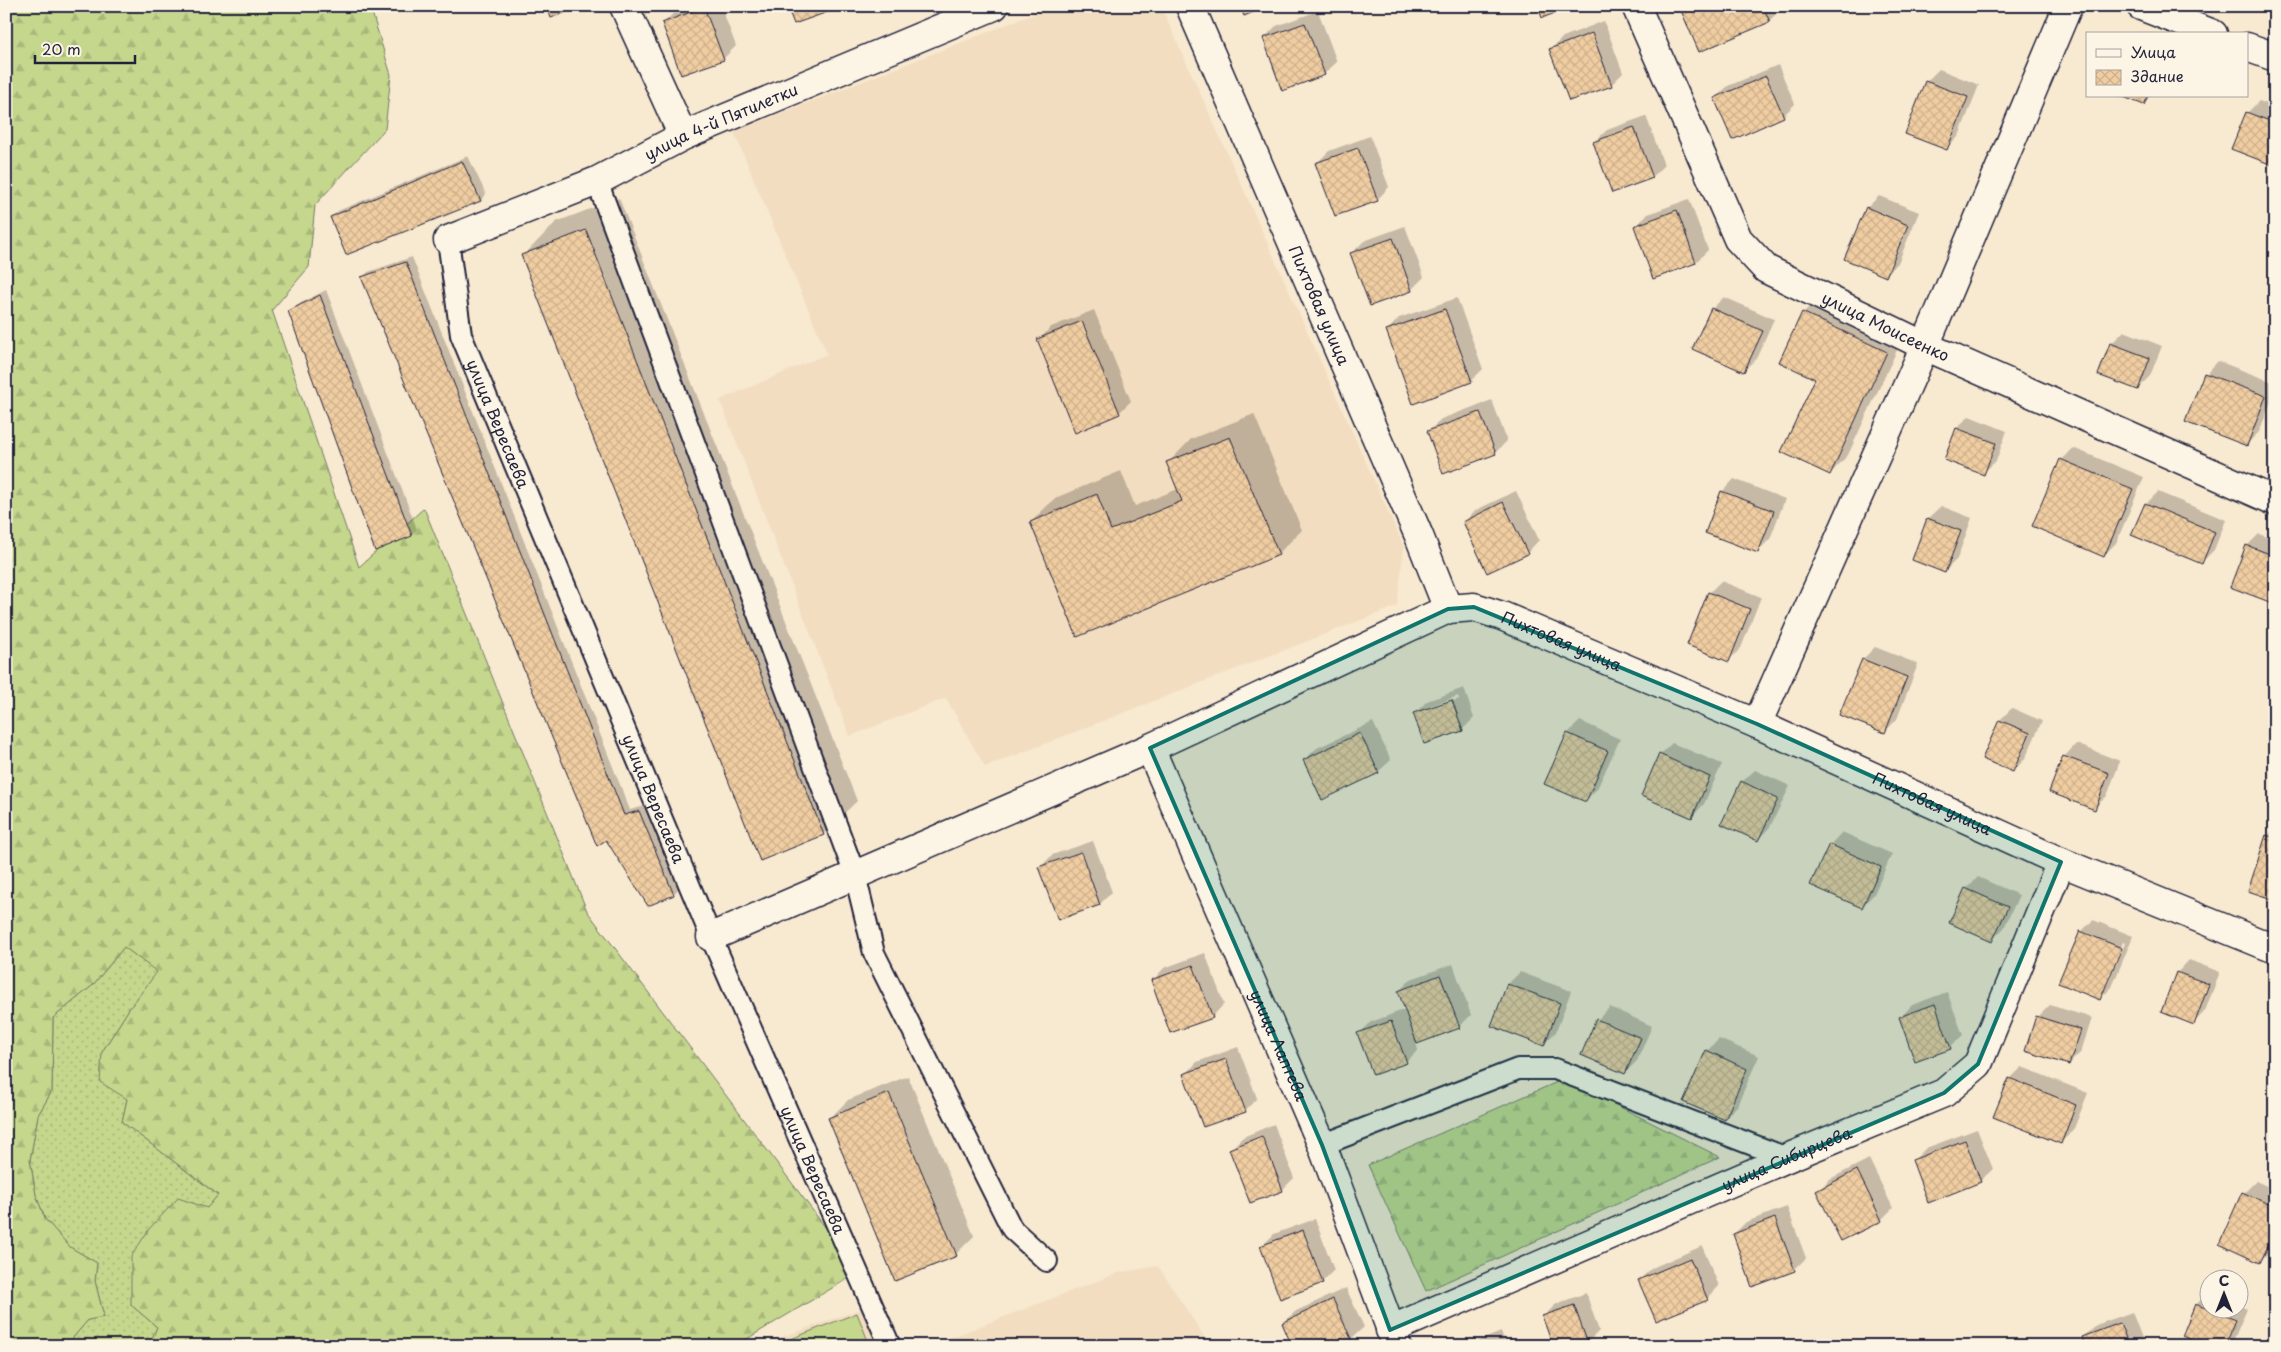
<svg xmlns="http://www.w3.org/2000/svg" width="2281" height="1352" viewBox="0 0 2281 1352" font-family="'Playpen Sans',sans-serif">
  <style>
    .built { fill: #f2ddc0 }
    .grass { fill: url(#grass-dots); stroke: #737c64 }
    .forest { fill: url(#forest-firs); stroke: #737c64 }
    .green { fill: #c4d78c; stroke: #737c64 }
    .shadow { fill: #0003; fill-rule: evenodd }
    .building { fill: url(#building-cross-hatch); stroke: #22223b }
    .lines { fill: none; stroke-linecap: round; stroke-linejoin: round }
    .service-casing { stroke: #22223b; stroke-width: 24 }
    .minor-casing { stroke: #22223b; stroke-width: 31 }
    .tertiary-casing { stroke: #22223b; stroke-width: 31 }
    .service { stroke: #fcf5e5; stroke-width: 20 }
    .minor { stroke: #fcf5e5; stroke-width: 28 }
    .tertiary { stroke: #fcf5e5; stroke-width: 28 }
    .marked { fill: #0f766e; fill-opacity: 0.2; stroke: #0f766e; stroke-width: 4; stroke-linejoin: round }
    .labels { text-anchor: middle; stroke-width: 4; stroke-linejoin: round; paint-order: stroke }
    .street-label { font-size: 16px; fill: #22223b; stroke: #fcf5e5 }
  </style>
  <defs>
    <pattern id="grass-dots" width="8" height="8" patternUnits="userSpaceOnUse" patternTransform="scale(1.25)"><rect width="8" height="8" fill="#c4d78c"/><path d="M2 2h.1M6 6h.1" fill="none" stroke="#a8b87a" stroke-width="1.8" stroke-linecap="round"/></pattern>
    <pattern id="forest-firs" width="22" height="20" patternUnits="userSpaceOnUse" patternTransform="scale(1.25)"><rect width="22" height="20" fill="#c4d78c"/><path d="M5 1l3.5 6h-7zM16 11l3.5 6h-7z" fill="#a8b87a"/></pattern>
    <pattern id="building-cross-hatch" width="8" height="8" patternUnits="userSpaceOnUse" patternTransform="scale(1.25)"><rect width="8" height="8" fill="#f0cda1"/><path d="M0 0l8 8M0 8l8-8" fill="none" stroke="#ceb08c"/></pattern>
  </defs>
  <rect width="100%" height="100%" fill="#f8e9d1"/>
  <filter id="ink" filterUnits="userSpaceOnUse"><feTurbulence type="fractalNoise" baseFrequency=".02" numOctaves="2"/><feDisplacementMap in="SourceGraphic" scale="10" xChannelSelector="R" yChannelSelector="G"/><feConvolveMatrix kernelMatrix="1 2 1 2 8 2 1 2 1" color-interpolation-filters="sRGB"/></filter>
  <g filter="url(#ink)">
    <g class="built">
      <path d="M1054,6h107l243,541 -7,59 -412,161 -39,-69 -96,38 -130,-336 107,-46 -93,-222z"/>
      <path d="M1158,1266l52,80h-281l189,-73z"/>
      <path d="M869,1306l19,40h-131z"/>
    </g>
    <path class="grass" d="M124,947l34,25 -29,37 -27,43 25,47 -5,23 96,73 -87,110 26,22 -8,19h-83l22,-26 16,-3 -9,-36 2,-18 -27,-16 -25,-28 -9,-24 -6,-35 8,-45 14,-24 1,-73 40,-33z"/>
    <g class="forest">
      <path d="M6,6h364l21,69 -6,54 -70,76 -6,62 -37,43 87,257 65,-59 163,403 272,361 -124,74h-586l8,-19 -26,-22v-48l18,-28 29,-31 29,10 11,-13 -96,-73 5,-23 -27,-17 2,-30 27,-43 28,-37 -33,-25 -31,38 -40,33 -1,73 -14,24 -8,45 6,35 9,24 25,28 27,16 -2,18 9,36 -16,3 -22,26h-60z"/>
      <path d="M1564,1079l156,78 -294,134 -58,-126z"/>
    </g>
    <path class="green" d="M857,1313l13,33h-97z"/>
    <g class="shadow">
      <path d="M688,6h33l15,40 -13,13 -60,-36 13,-12z"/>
      <path d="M1681,6h99l1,3 -12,12z"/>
      <path d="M1318,11l19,51 -13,12 -60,-36 12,-12z"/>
      <path d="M1604,21l19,52 -12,12 -60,-36 12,-12z"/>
      <path d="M1778,65l17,39 -12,12 -68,-18 13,-12z"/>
      <path d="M1939,69l40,16 -20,51 -12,12 -21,-66z"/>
      <path d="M2259,101l16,6v58l-28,-52z"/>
      <path d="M1646,116l18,49 -12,12 -58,-35 13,-12z"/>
      <path d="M1370,136l19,51 -12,13 -60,-37 12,-12z"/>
      <path d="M468,156l18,38 -5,6 -134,53 -15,-36 6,-6z"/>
      <path d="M1879,196l40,16 -21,51 -12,12 -19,-67z"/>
      <path d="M619,198l238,603 -34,33 -300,-578 33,-34z"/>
      <path d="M1689,199l19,51 -12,12 -60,-36 12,-12z"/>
      <path d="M1405,226l19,51 -13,13 -60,-36 13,-13z"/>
      <path d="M412,257l218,553 15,-4 34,82 -5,6 -26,10 -286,-626 6,-6z"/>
      <path d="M326,290l91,239 -5,6 -123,-223 6,-6z"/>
      <path d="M1822,294l83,39 -57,122 -18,19 -13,-96 -36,-17 22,-48z"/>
      <path d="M1724,297l50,22 -18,40 -13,12 -31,-62z"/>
      <path d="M1457,298l26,71 -12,12 -84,-50 12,-13z"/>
      <path d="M1094,310l37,91 -12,12 -80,-73 12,-13z"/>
      <path d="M2124,331l38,15 -12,30 -12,12 -38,-14 12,-31z"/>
      <path d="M2218,361l57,22v9l-16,40 -12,12 -41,-70z"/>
      <path d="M1492,400l15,41 -12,12 -66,-22 12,-12z"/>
      <path d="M1254,414l48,116 -24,24 -247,-32 24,-24 66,-27 14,35 43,-17 -10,-26 23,-24z"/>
      <path d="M1969,416l38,15 -11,30 -13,12 -26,-45z"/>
      <path d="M2073,448l71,29 -28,66 -12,12 -43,-95z"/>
      <path d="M2275,450v8l-3,-1z"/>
      <path d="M1734,479l51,20 -15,40 -13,13 -35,-60z"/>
      <path d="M1516,491l23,49 -12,13 -63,-31 12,-12z"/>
      <path d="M2158,492l68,28 -12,30 -12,12 -56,-58z"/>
      <path d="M1941,506l31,12 -15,41 -12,12 -32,-12 15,-41z"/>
      <path d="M2259,534l16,6v63l-28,-57z"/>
      <path d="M1721,581l40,16 -20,51 -12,12 -20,-67z"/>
      <path d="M1875,647l43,17 -21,55 -12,13 -22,-73z"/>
      <path d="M1464,688l10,30 -12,12 -47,-17 12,-12zM1458,696l1,3 -31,10v-2z"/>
      <path d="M2012,708l30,13 -17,38 -12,12 -29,-13 16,-38z"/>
      <path d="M1580,721l40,18 -23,50 -12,12 -39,-18 22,-50z"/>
      <path d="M1373,722l18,38 -13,12 -74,-12 13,-12z"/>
      <path d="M1672,743l50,21 -18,40 -12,13 -32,-62z"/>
      <path d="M2076,744l44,17 -13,35 -13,12 -30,-51z"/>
      <path d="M1755,770l35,16 -20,41 -12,13 -16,-58z"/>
      <path d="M2275,829v70l-8,-63z"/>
      <path d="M1842,832l50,22 -18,40 -12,13 -32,-62z"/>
      <path d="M1093,841l19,51 -12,12 -41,15 -19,-51 12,-13z"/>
      <path d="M1978,877l41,18 -15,33 -12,12 -26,-51z"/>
      <path d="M2093,920l40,16 -21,51 -12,12 -19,-67zM2123,942l2,1 -18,43h-2z"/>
      <path d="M1205,953l19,51 -12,13 -60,-36 12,-13z"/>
      <path d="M2189,960l31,12 -15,39 -12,13 -16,-51z"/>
      <path d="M1453,964l18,51 -12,12 -43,16 2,7 -12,12 -47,-28 12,-12 35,-13 -7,-18 12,-12z"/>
      <path d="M1520,972l51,19 -15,41 -12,12 -36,-60z"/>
      <path d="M1947,992l16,43 -13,12 -34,13 -16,-42 12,-13z"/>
      <path d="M2050,1005l42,13 -11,34 -12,12 -31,-47z"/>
      <path d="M1610,1007l42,19 -15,35 -12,12 -43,-19 15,-34z"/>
      <path d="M1719,1039l40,17 -22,50 -12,13 -18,-68z"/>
      <path d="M1238,1047l19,51 -12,13 -60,-36 12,-13z"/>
      <path d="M2022,1067l66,26 -15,38 -13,12 -50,-64z"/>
      <path d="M908,1076l66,160 -18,18 -127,-135 19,-19z"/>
      <path d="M1274,1124l20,54 -12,12 -51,-41 12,-12z"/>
      <path d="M1977,1129l16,40 -13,12 -67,-20 13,-13z"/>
      <path d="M1869,1159l24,49 -12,12 -63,-29 12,-12z"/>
      <path d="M2256,1181l19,9v53l-3,6 -12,12 -16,-68z"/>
      <path d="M1787,1207l19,51 -12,12 -60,-36 12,-12z"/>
      <path d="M1315,1219l19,51 -12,12 -60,-36 12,-12z"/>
      <path d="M1702,1246l17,40 -12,13 -68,-19 13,-12z"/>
      <path d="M1346,1288l18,39 -13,12 -13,7 -55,-23 13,-12z"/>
      <path d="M2208,1292v18h30v-6l9,4 -13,31 -6,7h-19l-25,-11 13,-31z"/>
      <path d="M1586,1293l13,38 -12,12 -8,3h-25l-10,-30 12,-12z"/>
      <path d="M2132,1312l13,34h-59l-3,-9 13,-12z"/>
      <path d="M1501,1332l6,14h-41z"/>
    </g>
    <g class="building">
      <path d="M547,6h35l-31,12z"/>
      <path d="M787,6h48l1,3 -42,15z"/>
      <path d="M1240,6h28l-24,10z"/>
      <path d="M1538,6h35l-31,12z"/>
      <path d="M1679,6h84l7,16 -71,30z"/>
      <path d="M704,7l20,53 -43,15 -19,-52z"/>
      <path d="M1305,23l20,52 -43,16 -19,-53z"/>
      <path d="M1592,33l20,53 -43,15 -20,-52z"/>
      <path d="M1766,76l18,41 -52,23 -18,-42z"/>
      <path d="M1925,81l43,16 -21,53 -42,-16z"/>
      <path d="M2121,96h27l-4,9z"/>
      <path d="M2246,112l29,11v43l-44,-17z"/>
      <path d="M1634,127l19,51 -41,15 -19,-51z"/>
      <path d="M1358,148l20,53 -43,15 -20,-53z"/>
      <path d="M462,161l19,40 -135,54 -16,-38z"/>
      <path d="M1866,207l42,18 -22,52 -42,-18z"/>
      <path d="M1677,210l19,53 -43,16 -19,-53z"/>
      <path d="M586,230l238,605 -64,26 -239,-606z"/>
      <path d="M1393,238l19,53 -42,15 -20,-53z"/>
      <path d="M406,262l218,553 15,-4 35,84 -26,11 -42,-66 -9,6 -236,-569z"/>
      <path d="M320,295l92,241 -37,15 -87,-240z"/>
      <path d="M1711,308l52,23 -19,41 -52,-23z"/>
      <path d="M1445,309l27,73 -59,22 -27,-74z"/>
      <path d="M1802,312l85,40 -57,123 -49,-23 34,-73 -36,-17z"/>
      <path d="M1082,321l38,93 -45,19 -38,-94z"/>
      <path d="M2110,343l40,15 -12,32 -40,-15z"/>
      <path d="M2204,373l62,23 -19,50 -62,-24z"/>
      <path d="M1480,412l16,42 -53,20 -16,-43z"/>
      <path d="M1956,428l40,15 -12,32 -40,-15z"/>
      <path d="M1230,437l49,118 -202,82 -47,-115 67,-28 14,36 71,-29 -16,-39z"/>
      <path d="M2060,459l73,30 -29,68 -72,-31z"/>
      <path d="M1721,491l53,20 -16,42 -53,-20z"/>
      <path d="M1503,502l25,52 -41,19 -24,-51z"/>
      <path d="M2145,503l70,29 -13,32 -71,-29z"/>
      <path d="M1927,518l34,13 -16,42 -33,-13z"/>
      <path d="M2246,545l29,11v48l-45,-17z"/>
      <path d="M1708,592l42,17 -21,53 -42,-17z"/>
      <path d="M1862,659l45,18 -22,56 -46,-18z"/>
      <path d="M1452,700l11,31 -39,13 -11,-31z"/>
      <path d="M1999,720l31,13 -17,39 -31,-13z"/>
      <path d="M1360,733l19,40 -57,27 -19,-40z"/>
      <path d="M1567,733l41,18 -22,51 -42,-18z"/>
      <path d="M1659,754l51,23 -18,41 -51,-22z"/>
      <path d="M2063,756l46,17 -14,37 -46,-18z"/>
      <path d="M1741,781l37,18 -20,42 -37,-17z"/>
      <path d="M2266,835l9,3v62l-27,-9z"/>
      <path d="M1829,844l52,23 -19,41 -52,-23z"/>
      <path d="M1081,852l19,53 -42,15 -20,-53z"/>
      <path d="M1965,888l43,19 -16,35 -43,-19z"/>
      <path d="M2080,931l42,17 -22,52 -42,-17z"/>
      <path d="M1193,965l20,53 -43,15 -19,-53z"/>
      <path d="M2176,972l33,12 -15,41 -33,-13z"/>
      <path d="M1440,975l20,53 -43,16 -19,-53z"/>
      <path d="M1507,984l53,19 -16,43 -53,-20z"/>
      <path d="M1935,1004l16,45 -36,13 -16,-45z"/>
      <path d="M2036,1016l45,14 -12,35 -44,-14z"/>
      <path d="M1596,1019l45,19 -16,36 -44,-19z"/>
      <path d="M1391,1021l16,42 -34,12 -16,-42z"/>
      <path d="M1706,1050l41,19 -22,51 -42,-18z"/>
      <path d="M1226,1059l20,53 -43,15 -20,-53z"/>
      <path d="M2009,1078l67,27 -15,39 -68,-27z"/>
      <path d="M889,1093l68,163 -62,25 -67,-163z"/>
      <path d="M1262,1136l21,55 -33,12 -21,-54z"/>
      <path d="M1965,1140l16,42 -53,21 -16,-43z"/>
      <path d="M1857,1170l25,51 -41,20 -25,-50z"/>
      <path d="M2242,1192l33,15v24l-15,32 -41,-19z"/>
      <path d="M1775,1218l20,53 -43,16 -19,-53z"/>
      <path d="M1303,1230l20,53 -43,16 -20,-53z"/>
      <path d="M1690,1258l18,42 -52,21 -18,-41z"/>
      <path d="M1333,1299l19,42 -11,5h-49l-10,-23z"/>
      <path d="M2195,1304l41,16 -11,26h-20l-23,-10z"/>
      <path d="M1574,1305l14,39 -35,2 -11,-30z"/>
      <path d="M2120,1323l9,23h-44l-3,-9z"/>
    </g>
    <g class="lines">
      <defs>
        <g id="service">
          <path d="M597,181l258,694 19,78 138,276 35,32"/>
          <path id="s1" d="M448,240l13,95 250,602 179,409"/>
          <path d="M1322,1145l196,-76h37l232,89"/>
        </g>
        <g id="minor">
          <path d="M624,6l59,130"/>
          <path id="s2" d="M1190,6l229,530 29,73 26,-2 28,9 255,108"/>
          <path id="s3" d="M1636,6l102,233 28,30 159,77 350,155"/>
          <path id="s4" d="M448,240l149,-59 86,-45 311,-130"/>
          <path id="s5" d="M1150,748l172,397 75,201"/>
          <path d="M711,937l439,-189 298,-139"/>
          <path id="s6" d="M1390,1330l397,-172 157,-65 34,-29 83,-202"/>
        </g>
        <g id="tertiary">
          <path id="s7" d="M2068,6l-143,340 -168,378 304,138 214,87"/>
          <path d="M2141,6l72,28"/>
          <path d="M2247,47l28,10"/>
        </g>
      </defs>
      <use href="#service" class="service-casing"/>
      <use href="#minor" class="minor-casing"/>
      <use href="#tertiary" class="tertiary-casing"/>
      <use href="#service" class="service"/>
      <use href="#minor" class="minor"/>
      <use href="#tertiary" class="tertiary"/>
    </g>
  </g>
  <path class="marked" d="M1474,607l283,117 304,138 -83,202 -34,29 -554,237 -68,-185 -172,-397 298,-139z"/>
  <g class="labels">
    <g class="street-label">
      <text dy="6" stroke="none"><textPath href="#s4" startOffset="298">улица 4-й Пятилетки</textPath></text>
      <text dy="6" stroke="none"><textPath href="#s2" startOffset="326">Пихтовая улица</textPath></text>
      <text dy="6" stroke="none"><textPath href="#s3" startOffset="428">улица Моисеенко</textPath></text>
      <text dy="6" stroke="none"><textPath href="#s1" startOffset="192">улица Вересаева</textPath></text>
      <text dy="6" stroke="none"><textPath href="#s2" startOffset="776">Пихтовая улица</textPath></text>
      <text dy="6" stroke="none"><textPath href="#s1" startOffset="598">улица Вересаева</textPath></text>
      <text dy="6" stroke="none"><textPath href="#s7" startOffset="975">Пихтовая улица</textPath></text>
      <text dy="6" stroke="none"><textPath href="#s5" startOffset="324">улица Лаптева</textPath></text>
      <text dy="6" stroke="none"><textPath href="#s6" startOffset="432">улица Сибирцева</textPath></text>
      <text dy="6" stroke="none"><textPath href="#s1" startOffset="1002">улица Вересаева</textPath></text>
    </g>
  </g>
  <rect width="2281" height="1352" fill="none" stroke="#fcf5e5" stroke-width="25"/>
  <rect x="12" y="12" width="2256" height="1327" fill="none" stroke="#22223b" stroke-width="2" filter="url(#ink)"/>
  <rect x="2086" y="32" width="162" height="65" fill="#fcf5e5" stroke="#a5a1a1"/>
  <rect x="2096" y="49" width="25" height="8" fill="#fcf5e5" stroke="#a5a1a1"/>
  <text x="2131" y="58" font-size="15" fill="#22223b">Улица</text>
  <rect x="2096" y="70" width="25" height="15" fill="url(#building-cross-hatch)" stroke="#a5a1a1"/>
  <text x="2131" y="82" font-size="15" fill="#22223b">Здание</text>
  <g transform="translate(2224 1294)"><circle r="24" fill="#fcf5e5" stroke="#a5a1a1"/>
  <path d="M0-4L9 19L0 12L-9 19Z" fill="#22223b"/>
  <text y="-8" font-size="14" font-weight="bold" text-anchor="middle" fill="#22223b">С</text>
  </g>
  <path d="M35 55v8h100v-8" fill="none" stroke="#22223b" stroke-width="2.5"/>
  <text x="42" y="55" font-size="15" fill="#22223b" stroke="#fcf5e5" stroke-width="4" paint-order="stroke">20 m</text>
</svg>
